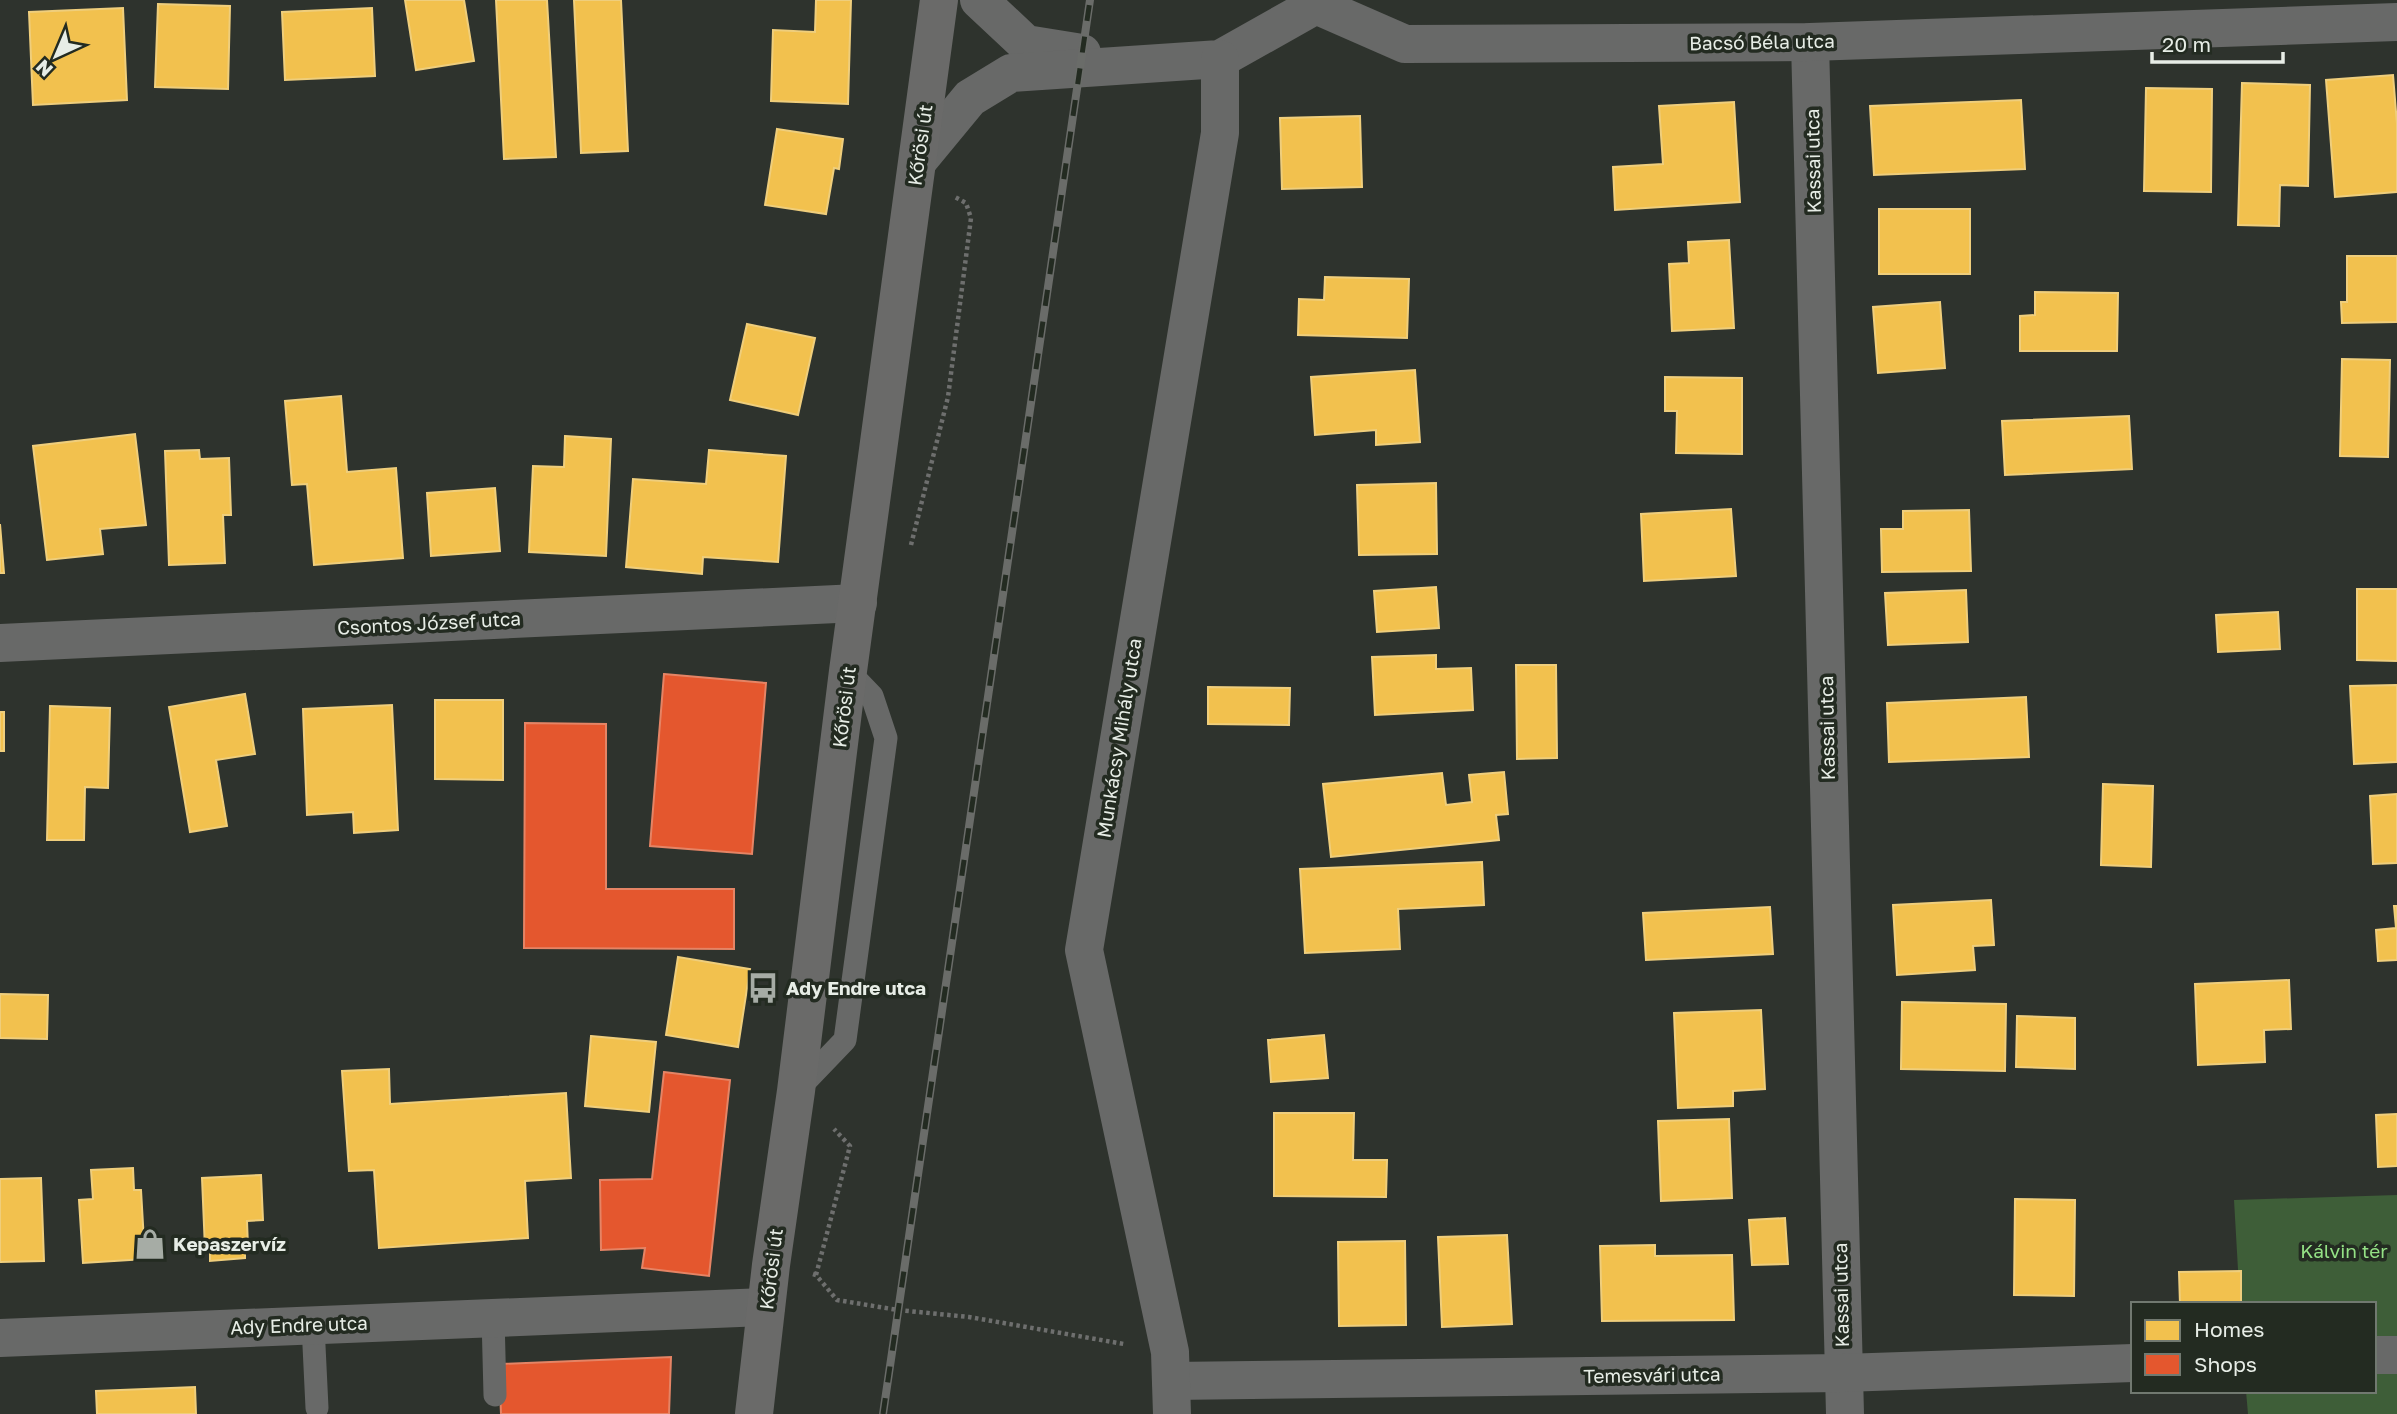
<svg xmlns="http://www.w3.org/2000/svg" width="2397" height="1414" viewBox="0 0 2397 1414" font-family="'Golos Text',sans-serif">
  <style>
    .green { fill: #3e5e38 }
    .homes { fill: #f2c14e; stroke: #efce7c; stroke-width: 2 }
    .shops { fill: #e4572e; stroke: #e58465; stroke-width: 2 }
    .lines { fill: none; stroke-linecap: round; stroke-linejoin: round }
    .path { stroke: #6e6f6e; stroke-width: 4.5; stroke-dasharray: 3.5 3.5; stroke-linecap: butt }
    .service { stroke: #686968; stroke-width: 23 }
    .minor { stroke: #686968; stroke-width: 38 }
    .tertiary { stroke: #686968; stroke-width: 38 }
    .secondary { stroke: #6a6a69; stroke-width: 38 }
    .rail-casing { stroke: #6a6c69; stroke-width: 8 }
    .rail { stroke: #232b21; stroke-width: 5; stroke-dasharray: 16; stroke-linecap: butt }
    .labels { text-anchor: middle; stroke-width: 7; stroke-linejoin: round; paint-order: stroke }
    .street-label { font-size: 19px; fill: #e7ede6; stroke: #232b21 }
    .poi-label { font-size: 19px; font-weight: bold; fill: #e7ede6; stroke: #232b21; text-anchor: start }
    .park-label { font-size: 19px; fill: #94e185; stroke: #232b21 }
  </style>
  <rect width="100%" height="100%" fill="#2e332d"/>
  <path class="green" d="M2397,1195v219h-149l-2,-23h128v-87h-134l-6,-104z"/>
  <g class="homes">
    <path d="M405,0h59l10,61 -58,9z"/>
    <path d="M496,0h51l9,157 -52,2z"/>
    <path d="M574,0h47l7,151 -47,2z"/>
    <path d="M816,0h35l-3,104 -77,-3 2,-71 42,2z"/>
    <path d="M158,4l72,2 -2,83 -73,-2z"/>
    <path d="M123,8l4,92 -94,5 -4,-93z"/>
    <path d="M372,8l3,68 -90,4 -3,-68z"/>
    <path d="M2393,75l4,49v68l-62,5 -9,-117z"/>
    <path d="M2242,83l68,2 -2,101 -28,-1 -1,41 -41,-1z"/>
    <path d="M2146,88l66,1 -1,103 -67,-1z"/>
    <path d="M2021,100l4,69 -151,6 -4,-69z"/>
    <path d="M1734,102l6,100 -125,8 -2,-43 50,-3 -4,-58z"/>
    <path d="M1360,116l2,71 -80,2 -2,-71z"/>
    <path d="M777,129l66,10 -4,30 -5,-1 -8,46 -61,-9z"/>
    <rect x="1879" y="209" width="91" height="65"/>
    <path d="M1729,240l5,88 -62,3 -3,-67 20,-1 -1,-21z"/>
    <path d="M2347,256h50v66l-55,1 -1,-21h6z"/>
    <path d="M1325,277l84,2 -2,59 -109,-3 1,-36 25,1z"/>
    <path d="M2035,292l83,1 -1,58h-97v-35l15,-1z"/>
    <path d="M1940,302l5,66 -67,5 -5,-66z"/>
    <path d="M747,324l68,14 -17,77 -68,-15z"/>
    <path d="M2342,359l48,1 -2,97 -48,-1z"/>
    <path d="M1415,370l5,72 -44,3v-15l-61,5 -4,-58z"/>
    <path d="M1665,377l77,1v76l-66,-1 1,-42h-12z"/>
    <path d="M341,396l6,76 49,-4 7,90 -89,7 -7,-81 -15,1 -7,-84z"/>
    <path d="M2129,416l3,53 -127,6 -3,-54z"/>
    <path d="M135,434l11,91 -46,4 3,25 -56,6 -14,-114z"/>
    <path d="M565,436l46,3 -5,117 -77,-4 4,-86 31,1z"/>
    <path d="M199,450l1,9 29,-1 2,57h-8l2,48 -56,2 -4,-114z"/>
    <path d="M709,450l77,6 -8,106 -75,-5 -1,17 -76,-7 7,-88 73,5z"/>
    <path d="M1436,483l1,71 -78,1 -2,-70z"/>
    <path d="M495,488l5,63 -69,5 -4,-63z"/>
    <path d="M1731,509l5,67 -92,5 -3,-67z"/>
    <path d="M1969,510l2,61 -89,1 -1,-43h22v-18z"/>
    <path d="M0,524l4,49h-4z"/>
    <path d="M1436,587l3,41 -62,4 -3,-41z"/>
    <path d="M2357,589h40v72l-40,-1z"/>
    <path d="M1966,590l2,52 -80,3 -3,-52z"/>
    <path d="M2278,612l2,37 -62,3 -2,-37z"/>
    <path d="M1436,655v14l35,-1 2,42 -98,5 -3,-58z"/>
    <path d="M1516,665h40l1,93 -40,1z"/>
    <path d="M2397,685v77l-43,2 -4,-78z"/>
    <path d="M1208,687l82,1 -1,37 -81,-1z"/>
    <path d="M245,694l10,60 -39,6 11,66 -37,6 -21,-125z"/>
    <path d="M2026,697l3,60 -140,5 -2,-59z"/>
    <path d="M435,700h68v80l-68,-1z"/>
    <path d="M392,705l6,125 -44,3 -1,-21 -46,3 -4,-106z"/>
    <path d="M50,706l60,2 -2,80 -23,-1 -1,53h-37z"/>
    <rect x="0" y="712" width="4" height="39"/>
    <path d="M1504,772l4,42 -12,1 3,25 -168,17 -8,-73 119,-11 4,32 26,-3 -3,-27z"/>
    <path d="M2103,784l50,2 -2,81 -50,-2z"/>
    <path d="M2397,794v69l-24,1 -3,-68z"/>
    <path d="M1482,862l2,43 -86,4 2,40 -95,4 -5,-84z"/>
    <path d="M1991,900l3,45 -21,1 2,24 -78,5 -4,-70z"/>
    <path d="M2394,906h3v54l-19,1 -2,-31 20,-2z"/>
    <path d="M1770,907l3,47 -127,6 -3,-47z"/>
    <path d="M678,957l72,12 -12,78 -72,-12z"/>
    <path d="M2289,980l2,49 -27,1 1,32 -67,3 -3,-81z"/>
    <path d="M0,994l48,1 -1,44 -47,-1z"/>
    <path d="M1902,1002l104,2 -1,67 -104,-2z"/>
    <path d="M1761,1010l4,79 -32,2v15l-55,2 -4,-95z"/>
    <path d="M2017,1016l58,2v51l-59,-2z"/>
    <path d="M1324,1035l4,43 -57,4 -3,-42z"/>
    <path d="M591,1036l65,6 -7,70 -64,-6z"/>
    <path d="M389,1069l1,35 176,-11 5,85 -46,3 3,57 -149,10 -5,-78 -25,1 -7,-100z"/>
    <path d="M1274,1113h80l-1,47h34l-1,37 -112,-1z"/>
    <path d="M2397,1114v52l-19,1 -2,-52z"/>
    <path d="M1729,1119l3,79 -71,3 -3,-80z"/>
    <path d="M133,1168l1,22h7l4,69 -62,4 -4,-63 14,-1 -2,-29z"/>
    <path d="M261,1175l2,45 -16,1 1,26h-3v11l-35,3v-12h-5l-3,-71z"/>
    <path d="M41,1178l3,83 -44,1v-83z"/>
    <path d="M2015,1199l60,1 -1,96 -60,-1z"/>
    <path d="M1785,1218l3,46 -36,1 -3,-45z"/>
    <path d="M1507,1235l5,89 -70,3 -4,-90z"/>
    <path d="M1405,1241l1,84 -67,1 -1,-84z"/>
    <path d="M1655,1245v11l77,-1 2,65 -132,1 -2,-75z"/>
    <path d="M2241,1271v33h-61l-1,-32z"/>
    <path d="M195,1387l1,27h-99l-1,-23z"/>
  </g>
  <g class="shops">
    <path d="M664,674l102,9 -14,171 -102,-8z"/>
    <path d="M525,723l81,1v165h128v60l-210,-1z"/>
    <path d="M664,1072l66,8 -21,196 -67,-8 3,-20 -44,2 -1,-70 52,-1z"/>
    <path d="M671,1357l-2,57h-168l-2,-50z"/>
  </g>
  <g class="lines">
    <g class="path">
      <path d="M911,545l37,-148 23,-179 -5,-15 -11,-6"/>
      <path d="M813,1274l3,1 21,25 61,10 71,7 155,27"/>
      <path d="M816,1275l34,-129 -16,-17"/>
    </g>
    <g class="service">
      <path d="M798,1089l47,-49 41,-302 -14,-42 -24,-25"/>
      <path d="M493,1317l2,78"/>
      <path d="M313,1325l4,83"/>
    </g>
    <g class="minor">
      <path d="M979,0l47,44 56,9"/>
      <path d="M1810,42l35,1372"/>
      <path d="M918,161l52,-63 41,-25 209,-14 96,-54 89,39 405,-2 587,-20"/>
      <path d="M0,643l858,-40"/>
      <path d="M2374,1355h23"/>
      <path d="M1171,1381l672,-8 290,-10"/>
      <path d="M1172,1414l-2,-62 -86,-402 136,-817v-74"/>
    </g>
    <path class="tertiary" d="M0,1338l766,-31"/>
    <path class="secondary" d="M754,1414l17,-149 25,-174 52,-420 91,-671"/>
    <defs>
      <path id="rail" d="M883,1414l207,-1414"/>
    </defs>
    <use href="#rail" class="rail-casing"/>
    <use href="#rail" class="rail"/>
  </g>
  <defs>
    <symbol id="bus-bare" viewBox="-9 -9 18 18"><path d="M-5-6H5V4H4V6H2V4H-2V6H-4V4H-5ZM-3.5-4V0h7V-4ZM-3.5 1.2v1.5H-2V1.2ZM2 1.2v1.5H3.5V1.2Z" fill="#a6aca5" stroke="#232b21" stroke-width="2.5" paint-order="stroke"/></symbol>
    <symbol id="shop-bare" viewBox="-9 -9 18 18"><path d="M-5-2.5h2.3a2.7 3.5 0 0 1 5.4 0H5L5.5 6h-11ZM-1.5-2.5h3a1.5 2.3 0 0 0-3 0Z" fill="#a6aca5" stroke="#232b21" stroke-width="2.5" paint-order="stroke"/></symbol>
  </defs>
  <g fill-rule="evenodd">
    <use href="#bus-bare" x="741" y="966" width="44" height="44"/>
    <use href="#shop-bare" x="128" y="1222" width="44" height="44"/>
  </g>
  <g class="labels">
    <g class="street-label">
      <text transform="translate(1762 42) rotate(-1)" y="7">Bacsó Béla utca</text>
      <text transform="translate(920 145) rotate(-82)" y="7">Kőrösi út</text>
      <text transform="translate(1813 161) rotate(-91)" y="7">Kassai utca</text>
      <text transform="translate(429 623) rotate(-3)" y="7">Csontos József utca</text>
      <text transform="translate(844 707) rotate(-83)" y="7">Kőrösi út</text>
      <text transform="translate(1827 728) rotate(-91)" y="7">Kassai utca</text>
      <text transform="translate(1119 738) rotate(-81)" y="7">Munkácsy Mihály utca</text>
      <text transform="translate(771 1269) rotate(-83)" y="7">Kőrösi út</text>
      <text transform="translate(1841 1295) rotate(-91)" y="7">Kassai utca</text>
      <text transform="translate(299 1325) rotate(-2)" y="7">Ady Endre utca</text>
      <text transform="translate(1652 1375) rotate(-1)" y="7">Temesvári utca</text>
    </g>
    <g class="poi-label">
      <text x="786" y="995">Ady Endre utca</text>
      <text x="173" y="1251">Kepaszervíz</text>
    </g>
    <g class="park-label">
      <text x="2344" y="1258">Kálvin tér</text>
    </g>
  </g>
  <rect x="2131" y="1302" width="245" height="91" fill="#232b21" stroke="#717970" stroke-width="2"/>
  <rect x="2145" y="1320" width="35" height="21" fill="#f2c14e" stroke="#717970" stroke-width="2"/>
  <text x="2194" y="1337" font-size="21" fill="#e7ede6">Homes</text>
  <rect x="2145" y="1354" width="35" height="21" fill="#e4572e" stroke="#717970" stroke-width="2"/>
  <text x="2194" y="1372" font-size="21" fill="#e7ede6">Shops</text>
  <g transform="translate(56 56) rotate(224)" stroke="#232b21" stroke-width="5" paint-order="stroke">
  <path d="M0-5L12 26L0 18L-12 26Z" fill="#e7ede6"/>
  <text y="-10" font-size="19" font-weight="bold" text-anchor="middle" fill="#e7ede6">N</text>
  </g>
  <path d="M2152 52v10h131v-10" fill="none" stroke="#e7ede6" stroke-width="3.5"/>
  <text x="2162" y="52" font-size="21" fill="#e7ede6" stroke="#232b21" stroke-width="5" paint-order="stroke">20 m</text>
</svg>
